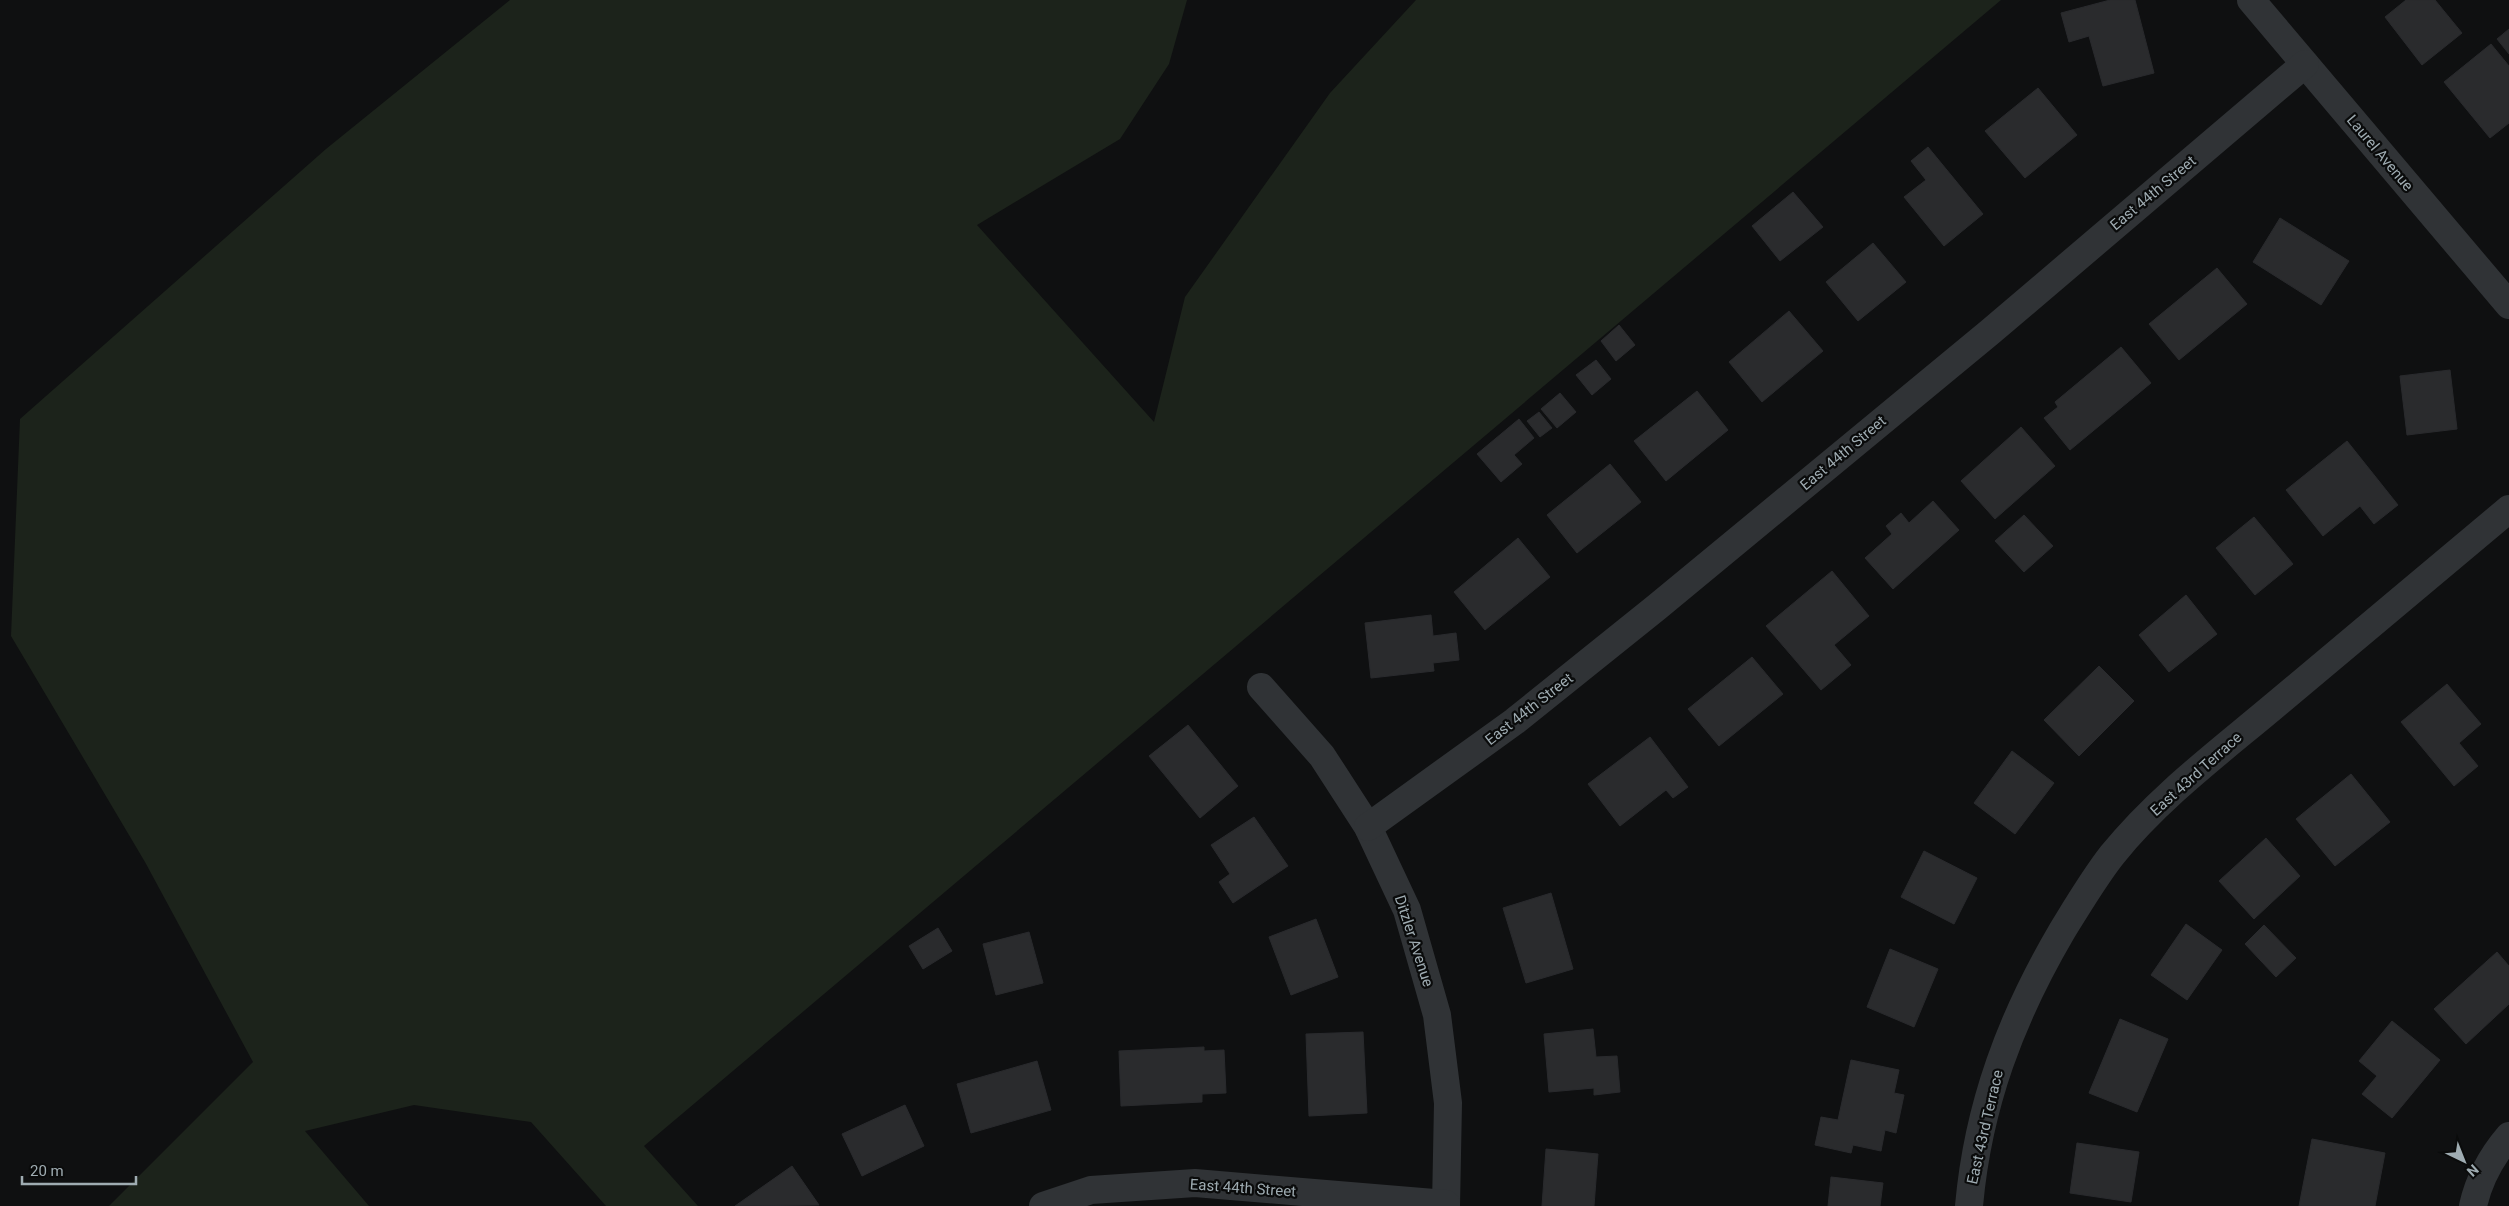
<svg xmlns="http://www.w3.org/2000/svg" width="2509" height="1206" viewBox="0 0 2509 1206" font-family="Roboto,sans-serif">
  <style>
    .green { fill: #1c231b }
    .building { fill: #2a2b2d; stroke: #292a2d }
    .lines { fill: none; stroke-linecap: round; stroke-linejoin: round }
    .street { stroke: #303336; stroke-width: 28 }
    .labels { text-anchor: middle; stroke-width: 4.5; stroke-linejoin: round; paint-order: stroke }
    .street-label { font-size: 15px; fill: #9facb2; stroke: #0a0b0b }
  </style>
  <rect width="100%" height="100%" fill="#0f1011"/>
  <path class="green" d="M510,0h677l-18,64 -49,75 -143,86 177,197 31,-125 145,-204 86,-93h585l-1357,1146 54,60h-92l-75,-84 -117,-17 -109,26 64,75h-260l144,-144 -108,-200 -134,-226 9,-217 306,-270z"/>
  <g class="building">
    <path d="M2110,0h25l19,73 -51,13 -14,-50 -20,6 -8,-29z"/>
    <path d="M2406,0h29l27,33 -40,32 -37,-48z"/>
    <path d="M2509,29v25l-12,-15z"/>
    <path d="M2491,44l18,22v57l-19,15 -46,-56z"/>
    <path d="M2038,88l39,47 -52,43 -40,-47z"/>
    <path d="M1928,147l55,67 -39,32 -40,-49 22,-17 -15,-19z"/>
    <path d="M1793,192l30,35 -43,34 -28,-35z"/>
    <path d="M2280,218l69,43 -28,44 -68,-43z"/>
    <path d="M1873,243l33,39 -48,39 -32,-39z"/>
    <path d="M2217,268l30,36 -68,56 -30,-36z"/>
    <path d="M1789,311l34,40 -61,51 -33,-40z"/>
    <path d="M1619,325l16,20 -19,16 -15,-20z"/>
    <path d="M2121,347l30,36 -81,67 -26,-32 14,-11 -3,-5z"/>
    <path d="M1596,360l15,19 -19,16 -16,-20z"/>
    <path d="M2450,370l7,59 -50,6 -7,-59z"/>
    <path d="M1697,391l31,39 -62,51 -32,-40z"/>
    <path d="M1560,393l16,19 -19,16 -16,-19z"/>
    <path d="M1539,412l13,16 -12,9 -13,-16z"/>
    <path d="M1519,419l15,19 -20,17 8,9 -21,18 -24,-28z"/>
    <path d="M2021,427l34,39 -60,53 -34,-38z"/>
    <path d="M2347,441l51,64 -24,19 -14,-18 -37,30 -37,-46z"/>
    <path d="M1610,464l31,38 -64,51 -30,-38z"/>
    <path d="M1933,501l26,29 -66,59 -28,-31 27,-24 -6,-8 15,-13 8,10z"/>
    <path d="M2024,515l29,31 -29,26 -29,-31z"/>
    <path d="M2254,517l39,47 -38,31 -39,-47z"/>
    <path d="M1518,538l32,39 -65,53 -31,-38z"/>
    <path d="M1832,571l37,45 -35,29 17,20 -30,25 -55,-64z"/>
    <path d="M2186,595l31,39 -48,38 -30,-37z"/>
    <path d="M1431,615l2,21 23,-3 3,27 -26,3 1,8 -63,7 -6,-55z"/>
    <path d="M1752,657l31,37 -64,52 -31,-37z"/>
    <path d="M2099,666l35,35 -55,55 -35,-36z"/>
    <path d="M2447,684l34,40 -22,19 19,23 -24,20 -53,-64z"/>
    <path d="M1188,725l50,61 -38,32 -51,-62z"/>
    <path d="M1650,737l38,50 -15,11 -7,-8 -46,36 -32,-42z"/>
    <path d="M2012,751l42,32 -39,51 -41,-31z"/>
    <path d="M2351,774l39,48 -55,44 -39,-47z"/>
    <path d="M1254,817l34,49 -55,37 -14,-21 11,-8 -19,-29z"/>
    <path d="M2266,838l34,38 -46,43 -35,-38z"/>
    <path d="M1924,851l53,27 -23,46 -53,-27z"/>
    <path d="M1551,893l22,76 -47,14 -23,-75z"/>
    <path d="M1316,919l22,58 -47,18 -22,-58z"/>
    <path d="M2186,924l36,26 -35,50 -36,-25z"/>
    <path d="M2264,925l32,33 -20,19 -31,-33z"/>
    <path d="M938,928l14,23 -29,18 -14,-23z"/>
    <path d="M1029,932l14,51 -47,12 -13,-51z"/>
    <path d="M1890,949l48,20 -24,58 -47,-20z"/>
    <path d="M2497,952l12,14v38l-43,40 -32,-35z"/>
    <path d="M2120,1019l48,20 -31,73 -48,-19z"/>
    <path d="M2392,1021l48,39 -48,58 -30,-24 15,-18 -18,-15z"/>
    <path d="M1593,1029l3,28 21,-1 3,36 -26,3v-7l-45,4 -5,-58z"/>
    <path d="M1363,1032l4,81 -58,3 -3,-82z"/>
    <path d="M1204,1047v4l20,-1 2,43 -24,1v8l-81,4 -2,-55z"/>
    <path d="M1851,1060l48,10 -5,23 10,2 -8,38 -11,-3 -4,21 -28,-6 -2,8 -36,-8 6,-28 17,3z"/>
    <path d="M1037,1061l14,49 -80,23 -14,-49z"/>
    <path d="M905,1105l19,41 -62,30 -20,-42z"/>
    <path d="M2312,1139l73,14 -10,53h-76z"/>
    <path d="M2077,1143l62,9 -8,50 -61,-9z"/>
    <path d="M1546,1149l52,5 -4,52h-52z"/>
    <path d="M792,1166l27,39 -84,1z"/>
    <path d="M1831,1177l52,6 -3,23h-52z"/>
  </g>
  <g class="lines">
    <g class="street">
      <path d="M2251,0l258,305"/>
      <path d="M1261,687l61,69 46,71 39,83 30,105 11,88 -2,103"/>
      <path d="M1368,827l147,-106 142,-114 333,-275 315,-268"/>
      <path d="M1043,1206l48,-16 104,-7 251,21"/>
      <path d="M1969,1206c9,-101 42,-188 93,-275 16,-26 32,-53 50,-76 46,-57 106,-102 162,-149 78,-66 157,-131 235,-197"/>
      <path d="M2473,1206c6,-27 18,-49 36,-70"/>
    </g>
  </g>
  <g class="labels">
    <g class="street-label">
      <text transform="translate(2380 153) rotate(50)" y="5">Laurel Avenue</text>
      <text transform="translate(2153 193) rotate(-40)" y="5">East 44th Street</text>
      <text transform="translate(1843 453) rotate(-40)" y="5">East 44th Street</text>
      <text transform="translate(1529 709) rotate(-38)" y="5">East 44th Street</text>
      <text transform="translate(2196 774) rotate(-42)" y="5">East 43rd Terrace</text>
      <text transform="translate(1414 941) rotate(72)" y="5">Ditzler Avenue</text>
      <text transform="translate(1985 1127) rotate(-77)" y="5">East 43rd Terrace</text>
      <text transform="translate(1243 1188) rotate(4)" y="5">East 44th Street</text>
    </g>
  </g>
  <g transform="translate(2464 1161) rotate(137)" stroke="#0a0b0b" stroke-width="4" paint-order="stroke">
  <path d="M0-4L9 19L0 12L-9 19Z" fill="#9facb2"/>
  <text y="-8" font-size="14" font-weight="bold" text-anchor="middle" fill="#9facb2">N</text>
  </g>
  <path d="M22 1176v8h114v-8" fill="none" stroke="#9facb2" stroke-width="2.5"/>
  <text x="30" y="1176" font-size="15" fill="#9facb2" stroke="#0a0b0b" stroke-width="4" paint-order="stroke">20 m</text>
</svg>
